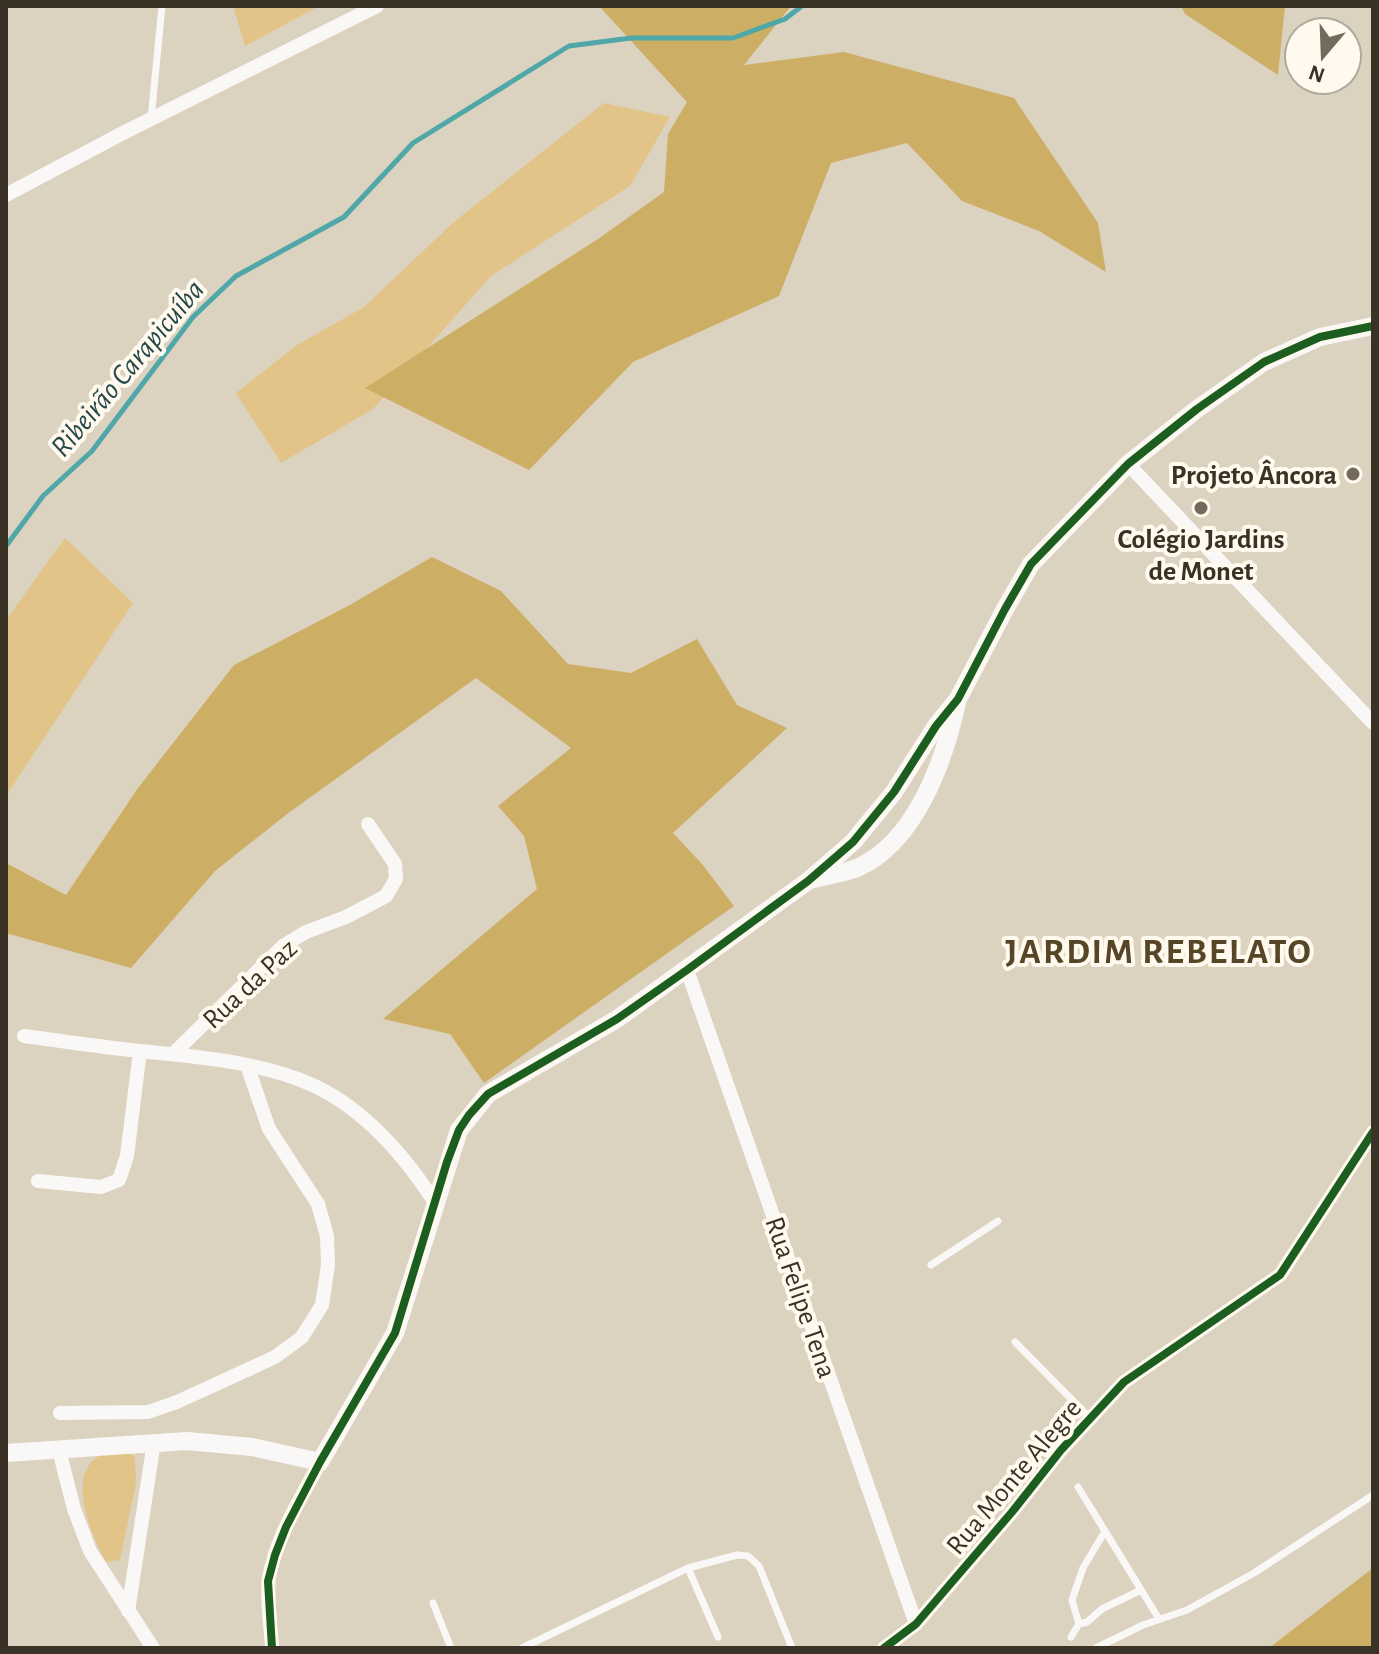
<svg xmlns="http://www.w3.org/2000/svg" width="1379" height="1654" viewBox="0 0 1379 1654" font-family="'Alegreya Sans',sans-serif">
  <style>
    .green { fill: #e2c488 }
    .forest { fill: #cdae65 }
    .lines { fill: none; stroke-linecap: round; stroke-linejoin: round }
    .stream { stroke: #4fa7a8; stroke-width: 5 }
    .service { stroke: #faf8f6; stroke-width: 7 }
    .minor { stroke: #faf8f6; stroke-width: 14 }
    .tertiary { stroke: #faf8f6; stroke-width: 18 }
    .cycleway-casing { stroke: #fff9ee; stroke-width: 13 }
    .cycleway { stroke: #1b5e20; stroke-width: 8 }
    .poi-dot { fill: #736a5b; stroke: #fff9ee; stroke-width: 3 }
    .labels { text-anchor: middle; stroke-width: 8; stroke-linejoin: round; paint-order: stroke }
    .poi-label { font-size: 28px; font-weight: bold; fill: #3a3224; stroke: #fff9ee; text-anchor: end }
    .street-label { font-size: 28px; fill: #3a3224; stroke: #fff9ee }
    .water-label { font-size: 30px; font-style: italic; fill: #27494c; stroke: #fff9ee }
    .district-label { font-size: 36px; font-weight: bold; letter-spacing: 2px; fill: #564627; stroke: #fff9ee }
  </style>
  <rect width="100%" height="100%" fill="#dcd2c0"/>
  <g class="green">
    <path d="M233,6h86l-74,40z"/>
    <path d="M604,103l66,14 -40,69 -139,90 -118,133 -92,54 -45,-70 61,-48 67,-38 91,-86z"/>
    <path d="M65,538l68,65 -127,193v-176z"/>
    <path d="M127,1452l8,5 1,26 -16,77 -14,2c-14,-25 -42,-89 -5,-107 7,-3 18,-2 26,-3z"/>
  </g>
  <g class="forest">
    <path d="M599,6h192l-47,59 100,-13 170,46 84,125 8,49 -67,-41 -77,-30 -55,-58 -76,20 -52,133 -146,66 -104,108 -164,-82 233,-149 66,-47 4,-58 19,-32z"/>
    <path d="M1181,6h104l-7,69 -93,-61z"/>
    <path d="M432,557l69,34 67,73 63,9 66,-34 40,66 50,23 -114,105 29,31 32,42 -250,177 -34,-49 -67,-15 154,-130 -13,-53 -26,-30 73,-58 -95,-70 -189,136 -72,57 -84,97 -125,-35v-70l60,32 72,-107 96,-123 114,-59z"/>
    <path d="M1373,1568v80h-104z"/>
  </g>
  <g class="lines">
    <path class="stream" d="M6,546l37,-50 49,-45 101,-134 43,-41 108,-59 69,-74 156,-97 62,-8h102l52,-19 17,-13"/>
    <g class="service">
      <path d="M151,119l11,-113"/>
      <path d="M931,1265l67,-44"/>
      <path d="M1015,1342l75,76"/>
      <path d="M1078,1487l81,132"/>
      <path d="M433,1603l18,45"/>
      <path d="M1079,1624l-7,-24 11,-32 22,-37"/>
      <path d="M718,1637l-30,-69 49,-13 11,1 11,10 33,82"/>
      <path d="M1071,1637l8,-13 8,-2 15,-13 39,-19"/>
      <path d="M522,1648l166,-80"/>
      <path d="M1096,1648l47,-23 44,-15 67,-37 119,-78"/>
    </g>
    <g class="minor">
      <path d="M6,195l117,-62 254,-127"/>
      <path d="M1128,464l245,259"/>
      <path d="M687,970l229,654"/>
      <path d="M24,1036c39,5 77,11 116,15 57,6 115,10 168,32 54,23 97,73 128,121"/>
      <path d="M174,1053l109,-107 23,-14 40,-15 40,-21 10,-17 -1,-15 -27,-40"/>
      <path d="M38,1181l63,6 18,-7 8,-24 13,-105"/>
      <path d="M60,1413l88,-1 29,-10 98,-45 27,-20 20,-32 6,-40 -1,-29 -9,-32 -49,-75 -22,-64"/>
      <path d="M59,1450l15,59 16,42 63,97"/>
      <path d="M128,1611l26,-169"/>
      <path d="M272,1648c-1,-21 -6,-50 -3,-70 7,-42 32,-79 51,-116"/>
      <path d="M884,1648l32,-24 96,-112 49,-62 63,-68 156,-107 93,-143"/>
    </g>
    <g class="tertiary">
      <path d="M815,879c13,-4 29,-6 42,-11 59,-26 87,-107 100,-165"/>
      <path d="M6,1453l181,-12 65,6 68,15 75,-129 64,-203 29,-36 129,-75 191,-138 45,-39 41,-50 42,-66 22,-27 47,-90 26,-45 97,-100 69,-55 67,-47 56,-25 53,-11"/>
    </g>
    <defs>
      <g id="cycleway">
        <path d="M272,1648l-4,-67 7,-26 11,-28 34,-65 75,-129 52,-171 12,-32 10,-15 19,-21 129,-75 70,-49 121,-89 45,-39 41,-50 42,-66 22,-27 47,-90 26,-45 97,-100 69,-55 67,-47 56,-25 53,-11"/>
        <path d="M884,1648l32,-24 96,-112 49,-62 63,-68 156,-107 93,-143"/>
      </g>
    </defs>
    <use href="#cycleway" class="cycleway-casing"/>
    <use href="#cycleway" class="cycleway"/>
  </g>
  <g class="poi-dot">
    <circle cx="1353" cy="474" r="8"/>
    <circle cx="1201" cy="508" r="8"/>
  </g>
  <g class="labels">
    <g class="poi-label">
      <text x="1337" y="484">Projeto Âncora</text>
      <text x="1201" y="548" text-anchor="middle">Colégio Jardins<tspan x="1201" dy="32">de Monet</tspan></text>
    </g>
    <g class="street-label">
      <text transform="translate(249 983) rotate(-43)" y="10">Rua da Paz</text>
      <text transform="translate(802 1297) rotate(71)" y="10">Rua Felipe Tena</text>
      <text transform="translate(1013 1476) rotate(-50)" y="10">Rua Monte Alegre</text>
    </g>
    <g class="water-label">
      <text transform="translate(127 368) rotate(-50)" y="10">Ribeirão Carapicuíba</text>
    </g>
    <g class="district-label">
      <text x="1159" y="963">JARDIM REBELATO</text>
    </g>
  </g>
  <rect width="1379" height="1654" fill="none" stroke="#3a3224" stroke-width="16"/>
  <g transform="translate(1323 56) rotate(199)"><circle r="38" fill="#fff9ee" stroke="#b0a99d" stroke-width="2"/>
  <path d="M0-6L14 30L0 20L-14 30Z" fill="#736a5b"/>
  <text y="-12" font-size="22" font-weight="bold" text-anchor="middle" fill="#3a3224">N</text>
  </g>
</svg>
